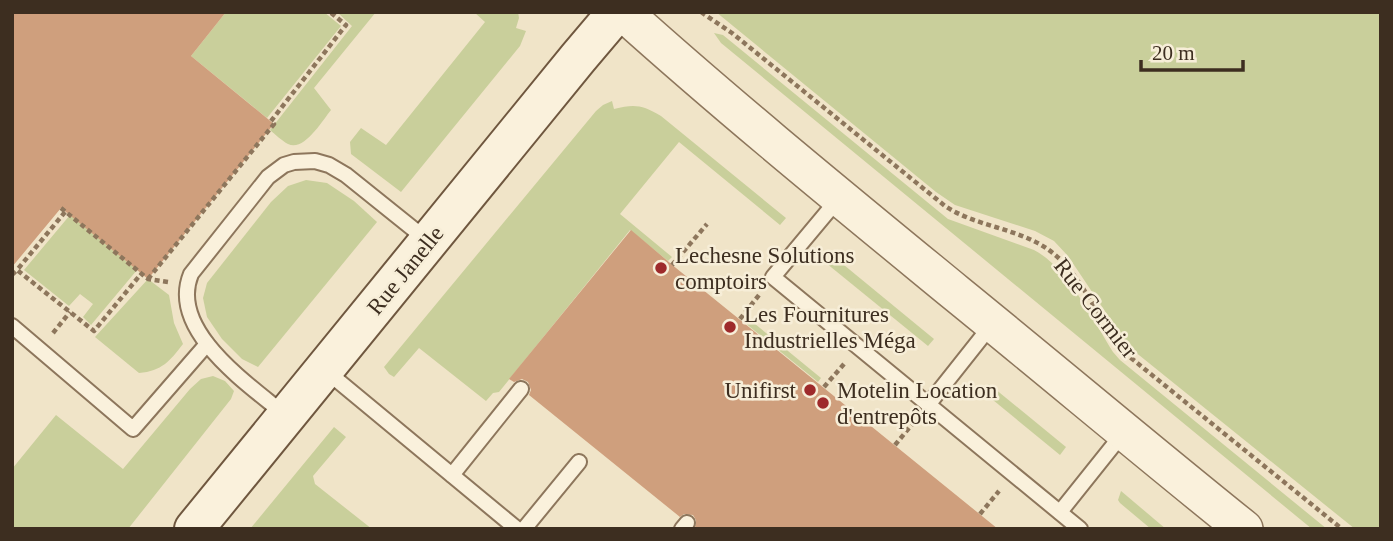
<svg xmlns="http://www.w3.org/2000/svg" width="1393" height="541" viewBox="0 0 1393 541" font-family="Georgia,serif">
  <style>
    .green { fill: #c9cf9b }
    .building { fill: #cf9f7d }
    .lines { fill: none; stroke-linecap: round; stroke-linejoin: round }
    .service-casing { stroke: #8d765c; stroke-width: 18 }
    .tertiary-casing { stroke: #8d765c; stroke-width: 40 }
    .secondary-casing { stroke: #6f573f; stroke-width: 42 }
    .path { stroke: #8d765c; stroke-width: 4.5; stroke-dasharray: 5 3.5; stroke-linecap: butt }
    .service { stroke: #faf1dc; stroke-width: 14 }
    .tertiary { stroke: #faf1dc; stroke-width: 37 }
    .secondary { stroke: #faf1dc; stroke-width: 38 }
    .poi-dot { fill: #9e2a2b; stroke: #f7eed8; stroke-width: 2.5 }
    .labels { text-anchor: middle; stroke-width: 5; stroke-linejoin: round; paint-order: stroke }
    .poi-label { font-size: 23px; fill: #3d2e20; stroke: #f7eed8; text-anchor: start }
    .street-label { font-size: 23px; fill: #3d2e20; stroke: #f7eed8 }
  </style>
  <rect width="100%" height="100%" fill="#f0e4c8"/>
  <g class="green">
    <path d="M226,12h98l17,14 -74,92 -76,-62z"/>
    <path d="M337,12h39l-62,76 17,22c-9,11 -27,42 -43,34 -6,-3 -13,-10 -18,-14l82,-104z"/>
    <path d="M474,12h44l1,6 -3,10 10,3 -6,15 -119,146 -50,-38 -1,-12 11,-14 25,17 99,-123z"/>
    <path d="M716,12h665v517h-26l-226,-182 -61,-91 -14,-15 -19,-10 -80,-26 -19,-13z"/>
    <path d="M714,33l9,2 225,184 86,31c33,17 59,70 79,102l7,8 207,169h-15l-591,-486z"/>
    <path d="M612,101l2,8c21,-5 28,-4 47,7l125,102 -6,7 -101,-83 -59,72 52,43 -4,4 -38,-31 -131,162 -6,1 -7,8 -67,-53 -25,29 -5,-3 -5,-7 212,-256 7,-6z"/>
    <path d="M306,180l21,3 27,18 23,21 -119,145 -16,-8 -20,-20 -15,-22 -4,-19 4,-15 64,-81 17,-16z"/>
    <path d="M70,215l67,55 -46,55 -8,-8 10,-13 -13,-10 -11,12 -45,-36z"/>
    <path d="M833,256l101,83 -6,7 -102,-83z"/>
    <path d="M148,279l21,16 5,28 9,21c-13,17 -21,27 -44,29l-44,-36z"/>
    <path d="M749,319l72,59 -3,4 -73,-59z"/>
    <path d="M213,376l12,5 9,10 -3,8 -103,130h-116v-60l44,-54 67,54 67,-80 11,-10z"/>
    <path d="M989,384l77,63 -6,8 -78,-64z"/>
    <path d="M334,427l12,10 -33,39 2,8 57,45h-122z"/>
    <path d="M1121,491l45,38h-15l-31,-26 -2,-3z"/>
  </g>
  <g class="building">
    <path d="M12,12h214l-35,44 83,68 -126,155 -87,-71 -49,59z"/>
    <path d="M631,230l45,38 322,261h-303l1,-9 -3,-5 -9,-1 -4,3 -151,-122 2,-5 -3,-8 -6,-3 -8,3 -5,-3z"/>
  </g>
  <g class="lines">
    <defs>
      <g id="service">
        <path d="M839,198l-66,79 307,252"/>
        <path d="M12,326l121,103 74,-85"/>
        <path d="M325,370l192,159"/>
        <path d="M928,405l65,-82"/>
        <path d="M284,414c-37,-31 -116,-84 -93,-140l77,-97 16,-12 10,-3 21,-1 14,4 17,10 81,65"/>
        <path d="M452,475l69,-86"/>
        <path d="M1060,512l64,-80"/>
        <path d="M524,529l55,-67"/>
        <path d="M682,529l5,-6"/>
      </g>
      <path id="tertiary" d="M623,12c108,97 221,189 333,281 96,78 191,158 288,236"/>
      <path id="secondary" d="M194,529l384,-471 39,-46"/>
    </defs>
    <use href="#service" class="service-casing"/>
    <use href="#tertiary" class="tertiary-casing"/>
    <use href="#secondary" class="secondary-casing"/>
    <g class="path">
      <path d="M701,12l31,21 213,173c33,22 78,22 109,48 31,25 47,74 77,104l211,171"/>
      <path d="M61,208l87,71 20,3"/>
      <path d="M65,212l-48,58 77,61 47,-57"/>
      <path d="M672,265l35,-41"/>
      <path d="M12,275l5,-5"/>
      <path d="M148,279l126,-155 -3,-3 75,-96 -16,-13"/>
      <path d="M740,319l19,-24"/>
      <path d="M53,333l17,-21"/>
      <path d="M824,387l20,-23"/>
      <path d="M895,445l19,-23"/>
      <path d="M980,514l19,-23"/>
    </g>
    <use href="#service" class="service"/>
    <use href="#tertiary" class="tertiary"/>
    <use href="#secondary" class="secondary"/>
  </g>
  <g class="poi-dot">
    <circle cx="661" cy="268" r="7"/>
    <circle cx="730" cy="327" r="7"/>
    <circle cx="810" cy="390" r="7"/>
    <circle cx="823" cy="403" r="7"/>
  </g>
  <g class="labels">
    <g class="poi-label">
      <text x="675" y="263">Lechesne Solutions<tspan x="675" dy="26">comptoirs</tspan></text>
      <text x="744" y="322">Les Fournitures<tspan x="744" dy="26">Industrielles Méga</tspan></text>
      <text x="796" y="398" text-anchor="end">Unifirst</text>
      <text x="837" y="398">Motelin Location<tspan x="837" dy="26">d'entrepôts</tspan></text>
    </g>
    <g class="street-label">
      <text transform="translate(405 270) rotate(-51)" y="8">Rue Janelle</text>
      <text transform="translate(1096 308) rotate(52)" y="8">Rue Cormier</text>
    </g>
  </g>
  <rect width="1393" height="541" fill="none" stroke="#3d2e20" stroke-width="28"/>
  <path d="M1141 60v10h102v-10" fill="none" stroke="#3d2e20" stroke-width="3.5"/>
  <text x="1152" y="60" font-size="21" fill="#3d2e20" stroke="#f7eed8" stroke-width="5" paint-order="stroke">20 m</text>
</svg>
